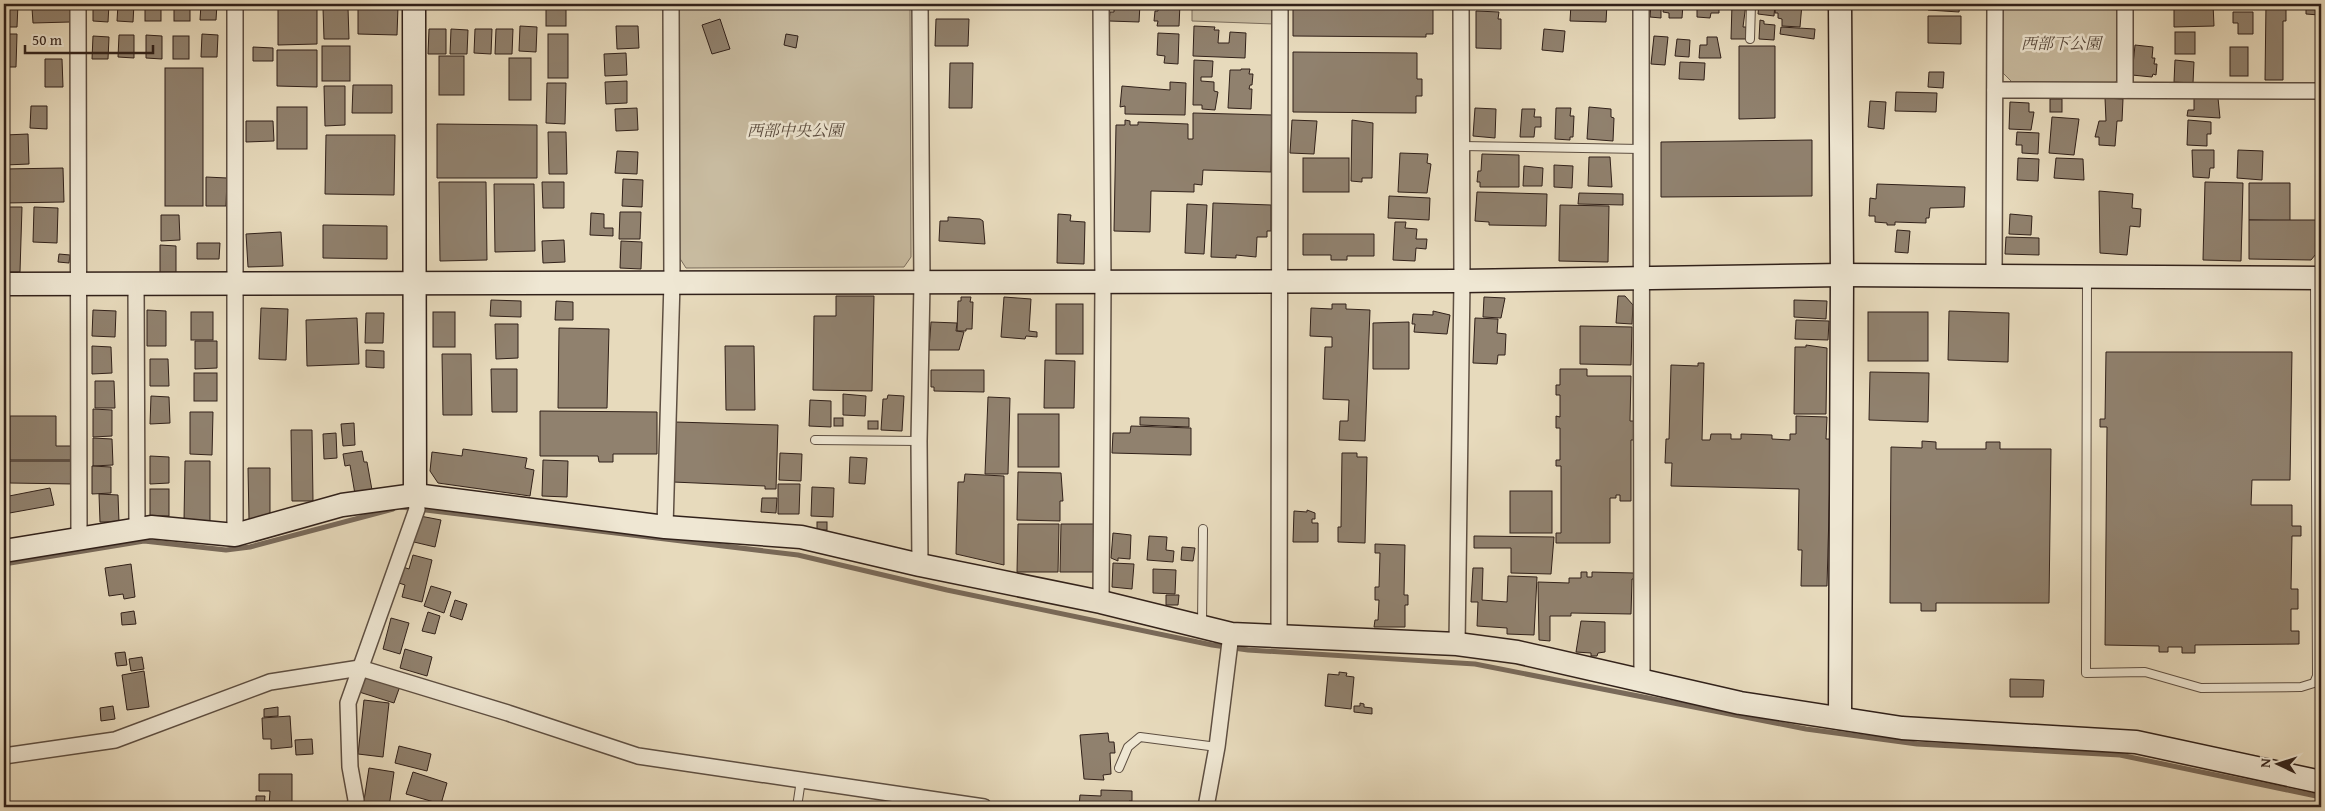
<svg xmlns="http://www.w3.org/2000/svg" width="2325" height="811" viewBox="0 0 2325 811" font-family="'Gentium Book Plus','Noto Serif JP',serif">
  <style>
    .green { fill: #c8bba0; stroke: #7c6e5d }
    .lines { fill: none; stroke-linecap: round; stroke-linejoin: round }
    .stream { stroke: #796a5a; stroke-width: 5 }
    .building { fill: #90816e; stroke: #31211a }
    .lane-casing { stroke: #5e4f42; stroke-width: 10 }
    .street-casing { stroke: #5e4f42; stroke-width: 18 }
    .secondary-casing { stroke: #31211a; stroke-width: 25 }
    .lane { stroke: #efe7d3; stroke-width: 8 }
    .street { stroke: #efe7d3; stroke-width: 15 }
    .secondary { stroke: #efe7d3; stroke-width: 22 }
    .labels { text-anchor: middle; stroke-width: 5; stroke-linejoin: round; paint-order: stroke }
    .park-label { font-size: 16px; font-style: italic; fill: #57483c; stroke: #efe7d3 }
  </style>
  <rect width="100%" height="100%" fill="#e7dabc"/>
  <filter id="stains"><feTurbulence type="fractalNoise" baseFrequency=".004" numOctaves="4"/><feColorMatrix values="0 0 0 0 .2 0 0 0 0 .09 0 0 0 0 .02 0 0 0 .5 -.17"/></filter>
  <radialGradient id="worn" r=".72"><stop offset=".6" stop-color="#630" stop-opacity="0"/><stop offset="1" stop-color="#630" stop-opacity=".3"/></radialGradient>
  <g class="green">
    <path d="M679,4h231l1,253 -7,10 -218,1 -7,-11z"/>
    <path d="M1192,4h82v20l-82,-3z"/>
    <path d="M2002,4h118v71l-5,8 -103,-1 -9,-9z"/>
  </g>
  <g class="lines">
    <g class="stream">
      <path d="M401,507l397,48 149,35 265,55 36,5 227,14 331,65 111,15 203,11 201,42"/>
      <path d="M4,564l140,-23 82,9 24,-3 143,-38"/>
    </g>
  </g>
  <g class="building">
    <path d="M4,4h14l-1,23h-13z"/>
    <path d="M93,4h16l-1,18 -15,-1z"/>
    <path d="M118,4h16l-1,18 -16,-1z"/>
    <rect x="145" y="4" width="16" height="17"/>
    <rect x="174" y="4" width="16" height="17"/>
    <path d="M201,4h16l-1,16h-16z"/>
    <rect x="546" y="4" width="20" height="22"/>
    <path d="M1016,4h25l-1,5 -24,-2z"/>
    <path d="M1114,4h26l-1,18 -30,-1 1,-9h4z"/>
    <path d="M1158,4h22l-1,22h-22l1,-5h-4l1,-10h3z"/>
    <path d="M1293,4h140v30h-7v3l-133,-1z"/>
    <path d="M1571,4h36l-1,18 -36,-1z"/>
    <path d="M1651,4l10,1v13l-11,-1z"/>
    <path d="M1664,4h19l-1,14h-13v-5l-6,-1z"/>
    <path d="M1697,4h22v9h-8l-1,5 -13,-1z"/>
    <path d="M1732,4h14l-3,23h3v12h-15z"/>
    <path d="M1759,4h16l-1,12 -16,-2z"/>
    <path d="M1776,4h26l-2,23 -18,-1v-7l-4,-1v-5h-3z"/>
    <path d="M1928,4h32l-1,8 -31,-2z"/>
    <path d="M2174,4h39l1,22 -40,1z"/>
    <path d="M2266,4h16v3h4v14h-3v59h-18z"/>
    <path d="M2306,4h13v11l-13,-1z"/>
    <path d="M70,7v15l-37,1 -1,-15z"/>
    <path d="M358,7h40l-1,28 -39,-1z"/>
    <path d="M323,8h25l1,31h-25z"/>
    <path d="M278,9h39v35l-39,1z"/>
    <path d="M1476,11l23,1 -1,7h3v30l-25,-1z"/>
    <path d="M2233,12h20v22h-15v-11h-5z"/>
    <path d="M1928,16h33v28l-33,-1z"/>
    <path d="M720,19l10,30 -18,5 -10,-29z"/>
    <path d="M936,19h33l-1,27h-33z"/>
    <path d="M1760,20l4,1v3l11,1 -1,15 -15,-1z"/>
    <path d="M520,26l17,1 -1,25 -17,-1z"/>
    <path d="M616,26h22l1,22 -22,1z"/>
    <path d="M1194,26l21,1 -1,3h5l-1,13h11l1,-11 16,1 -1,25 -52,-2z"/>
    <path d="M1781,27l34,2 -1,10 -34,-5z"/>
    <path d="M429,29h17v25h-18z"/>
    <path d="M451,29l17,1 -1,24h-17z"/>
    <path d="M475,29h17l-1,25 -17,-1z"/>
    <path d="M496,29h17l-1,25h-17z"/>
    <path d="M1544,29l21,2 -2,21 -21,-2z"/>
    <rect x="2175" y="32" width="20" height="22"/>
    <path d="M1158,33l21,1 -1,30 -14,-1 1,-7 -8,-1z"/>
    <path d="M4,34h13l-1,33h-12z"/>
    <path d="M202,34l16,1 -1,22h-16z"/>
    <rect x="548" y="34" width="20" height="44"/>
    <path d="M786,34l12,2 -2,12 -12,-3z"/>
    <path d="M119,35h15v23l-16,-1z"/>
    <path d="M146,35l16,1v23l-16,-1z"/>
    <path d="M93,36l16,1 -1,22h-16z"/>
    <rect x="173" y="36" width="16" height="23"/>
    <path d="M1654,36l14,1 -3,28 -14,-1z"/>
    <path d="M1707,37h10l4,21h-22l1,-13h7z"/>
    <path d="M1677,39l13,1 -1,17 -14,-1z"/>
    <path d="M2135,45l18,2 -1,11h3l-1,6h3l-1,11 -3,-1 -1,3 -20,-2z"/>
    <rect x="322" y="46" width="28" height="35"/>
    <path d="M1739,46h36v72l-36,1z"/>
    <path d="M253,47l20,1v13h-20z"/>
    <rect x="2230" y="47" width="18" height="29"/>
    <path d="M277,50h40v37l-40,-1z"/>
    <path d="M1293,52l124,1v26h5v17h-6v17l-123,-1z"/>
    <path d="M626,53l1,22 -22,1 -1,-22z"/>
    <rect x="439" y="56" width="25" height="39"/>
    <rect x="509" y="58" width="22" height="42"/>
    <path d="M45,59h17l1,28h-18z"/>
    <path d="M1194,60l19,1 -1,16h-11v4l13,1v9l4,1 -3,18 -13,-1v-4h-9z"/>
    <path d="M2175,60l19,2 -1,21 -19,-1z"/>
    <path d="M1680,62l25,1 -1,17 -25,-1z"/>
    <path d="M950,63h23l-1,45h-23z"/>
    <rect x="165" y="68" width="38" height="138"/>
    <path d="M1241,69h9l-1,5h4l-1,11h-2l-1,4h3l-1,20 -23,-1 2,-38h11z"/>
    <path d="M1929,72h15l-1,16 -15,-1z"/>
    <path d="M627,81v22l-21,1 -1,-22z"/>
    <path d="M1170,82l16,1 -1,32 -60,-1v-8l-5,1 2,-21 48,4z"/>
    <path d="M547,83h19l-1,41 -19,-1z"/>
    <path d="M353,85h39v28h-40z"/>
    <path d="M324,86h21v39l-20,1z"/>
    <path d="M1896,92l41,1 -1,19 -41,-1z"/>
    <path d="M2194,97l24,1 2,20 -33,-2 1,-6h6z"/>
    <path d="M2105,98l18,1 -1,22h-5l-2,25 -16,-1v-8h-4l4,-16h7z"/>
    <rect x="2050" y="99" width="12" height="13"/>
    <path d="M1870,101l16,1 -2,27 -16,-2z"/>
    <path d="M2010,102l19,1v9h5l-3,18 -22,-1z"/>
    <path d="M31,106h16v23l-17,-1z"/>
    <rect x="277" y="107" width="30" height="42"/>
    <path d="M1589,107l22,2v8l3,1 -1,23 -26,-2z"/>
    <path d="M637,108l1,22 -22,1 -1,-22z"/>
    <path d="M1475,108l21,1 -1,29 -22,-2z"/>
    <path d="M1556,108h15l-1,8h4l-1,21h-3v3l-15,-1z"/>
    <path d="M1522,109h13l-1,8h7v10h-6l-1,10h-14z"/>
    <path d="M1193,113l79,2 -1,57 -68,-2 -1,15 -8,-1v8l-43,-1 -1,41 -36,-1 2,-106h9v-5l5,1v4h8v-3l50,2v15h5z"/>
    <path d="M2052,117l27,2 -5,36 -25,-2z"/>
    <path d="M1292,120l25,1 -3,33 -24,-1z"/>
    <path d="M1352,120l21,3 -1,55h-10v4l-11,-1z"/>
    <path d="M2188,120l23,2v12h-4v12l-20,-1z"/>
    <path d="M246,121h27l1,20 -28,1z"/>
    <path d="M437,124l100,1v53h-100z"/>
    <path d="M548,132h18l1,42h-18z"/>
    <path d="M2017,132l22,1 -1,21 -16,-1v-8h-6z"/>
    <path d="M28,134l1,30 -24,1v-30z"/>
    <path d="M326,135h69l-1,60 -69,-1z"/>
    <path d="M1812,140v56l-151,1v-55z"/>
    <path d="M2192,150h22v18h-4l-1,10 -16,-1z"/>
    <path d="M2238,150l25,1 -1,29 -25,-2z"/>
    <path d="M617,151l21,1 -1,22 -22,-1z"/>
    <path d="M1400,153l28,1 -1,9 4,1 -4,29 -29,-1z"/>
    <path d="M1482,154l37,1v32h-39v-5h-3l1,-11h3z"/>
    <path d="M1589,157h21l2,30 -24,-1z"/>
    <rect x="1303" y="158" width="46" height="34"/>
    <path d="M2018,158l21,1 -1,22 -21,-1z"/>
    <path d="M2056,158l27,1 1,21 -30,-2z"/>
    <path d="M1554,165l19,1 -1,22 -18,-1z"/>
    <path d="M1524,166l19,2 -1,18h-19z"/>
    <path d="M63,168l1,34 -59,1 -1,-34z"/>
    <path d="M206,177l21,1 -1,28h-20z"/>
    <path d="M623,179l20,1 -1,27 -20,-1z"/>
    <path d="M439,182h47l1,78 -47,1z"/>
    <path d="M542,182h22v26h-21z"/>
    <path d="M2205,182l38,1 -2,78 -38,-1z"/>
    <path d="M2249,183h41v38l-41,-1z"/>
    <path d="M494,184h40l1,67 -40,1z"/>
    <path d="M1877,184l88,3 -1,20 -34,1 -1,10h-3v5l-31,-1v3h-8v-2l-12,-1v-6h-6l1,-18 6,1z"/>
    <path d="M2099,191l34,3 -1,14 9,1 -1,18 -10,-1 -3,29 -27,-2z"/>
    <path d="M1477,192l70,2 -1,32 -57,-1v-3l-14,-1z"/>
    <path d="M1579,193l44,1v11l-45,-1z"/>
    <path d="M1389,196l41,2 -1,22 -41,-2z"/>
    <path d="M1213,203l58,2v26h-4v6h-10l-1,20 -20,-2v3l-25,-1z"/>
    <path d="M1187,204l20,1 -3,49 -19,-1z"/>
    <path d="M1560,205l49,1 -1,56 -49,-1z"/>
    <path d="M4,207h18l-2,65h-16z"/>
    <path d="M34,207l24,1 -1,35 -24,-1z"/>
    <path d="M620,212h21l-1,27h-21z"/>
    <path d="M591,213l13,1v14h9v8l-23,-1z"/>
    <path d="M1058,214l13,1 -1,6 15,1 -1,42 -27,-1z"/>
    <path d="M2010,214l22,2 -1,19 -22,-1z"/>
    <path d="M161,215h18l1,25 -19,1z"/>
    <path d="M948,217l32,2 3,2 2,23 -46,-3 1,-20h8z"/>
    <path d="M2249,220h67v34l-5,6 -62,-1z"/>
    <path d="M1395,222h11l-1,6 12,1 -1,10h11l-1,10 -10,-1 -1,13 -22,-1z"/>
    <path d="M323,225l64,1v33l-64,-1z"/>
    <path d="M1897,230l13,1 -2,22 -13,-1z"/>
    <path d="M281,232l2,34 -35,1 -2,-33z"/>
    <path d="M1303,234h71v22h-27v4h-16v-5h-28z"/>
    <path d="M2006,237l33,1v17l-34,-1z"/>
    <path d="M564,240l1,22 -22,1 -1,-22z"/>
    <path d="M621,241l21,1 -1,27 -21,-1z"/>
    <path d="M197,243h23l-1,16h-22z"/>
    <path d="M160,245l16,1v27h-16z"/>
    <path d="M59,254l11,1 -1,8 -11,-1z"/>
    <path d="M836,296h38l-2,95 -59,-1 1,-74h22z"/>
    <path d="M1618,296h7l8,9 -1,19 -16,-1z"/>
    <path d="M961,297h10l-1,5h3l-1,27h-6v2h-9l1,-30h3z"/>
    <path d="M1004,297l27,2 -2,32 8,1v5l-11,-1 -1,3 -24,-2z"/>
    <path d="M1484,297l21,1 -4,20 -18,-1z"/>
    <path d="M491,300l30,1v16l-31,-1z"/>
    <path d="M1794,300l33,1 -1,18 -32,-2z"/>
    <path d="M556,301l17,1v18h-18z"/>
    <rect x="1056" y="304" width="27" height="50"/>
    <path d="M1332,304h14v5l24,1 -5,131 -26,-1 1,-19h8l1,-21 -26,-1 2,-52h7v-10l-22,-1 1,-28 21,1z"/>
    <path d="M261,308l27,1 -2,51 -27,-1z"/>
    <path d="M93,310l23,1 -1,26 -23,-1z"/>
    <path d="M147,310l19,1v35h-19z"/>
    <path d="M1433,311l17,4 -3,19 -33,-2 1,-8h-3l1,-10 20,1z"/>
    <path d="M1949,311l60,2 -1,49 -60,-2z"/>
    <rect x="191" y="312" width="22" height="28"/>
    <rect x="433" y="312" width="22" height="35"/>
    <rect x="1868" y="312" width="60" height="49"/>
    <path d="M366,313h18l-1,30h-18z"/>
    <path d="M357,318l2,46 -52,2 -1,-46z"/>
    <path d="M1475,318l23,1 -1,14 9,1 -1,21h-7l-1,9 -24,-1z"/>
    <path d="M1796,320l33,1 -1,19 -33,-1z"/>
    <path d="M931,322l26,1 -1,8 8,1 -5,18h-30z"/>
    <path d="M1409,322v47h-36v-46z"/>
    <path d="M495,324h23v34l-22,1z"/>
    <path d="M1580,326l52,1 -1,38 -51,-1z"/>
    <path d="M559,328l50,1 -2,79h-49z"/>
    <path d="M195,341h22v27l-22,1z"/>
    <path d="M1806,345l21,3 -1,66h-32l1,-67h11z"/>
    <path d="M92,346l19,1 1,26 -20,1z"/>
    <path d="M725,346h29l1,64h-29z"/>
    <path d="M366,350l18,1v17l-18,-1z"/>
    <path d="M2106,352h186l-2,128h-38l-1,25h41v21h9v10h-9l-1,53h7v20h-7v22h8v13l-104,1v8h-13v-6h-14v5h-9v-6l-54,-1 2,-218h-7v-8h5z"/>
    <path d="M442,354h29l1,61h-29z"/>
    <path d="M150,359h18l1,27h-19z"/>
    <path d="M1045,360l30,1 -1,47h-30z"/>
    <path d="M1698,363h6l-2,77h8l1,-6h20v5h10v-5l31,1v4l18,1v-6h6v-18l31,1 -1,22h5l-4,147h-26l1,-36h-4l1,-61 -128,-3 1,-23h-7l1,-24h3l2,-74 27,1z"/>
    <path d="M491,369h26v43h-25z"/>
    <path d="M1560,369h27v7h44l-1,45h4v19h-3v61h-11v-6h-4v3h-6v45h-54v-10h5v-67h-5v-6h4v-32h-4v-12l4,1v-22h-4v-10h4z"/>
    <path d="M931,370h53v22l-50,-1v-4h-3z"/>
    <path d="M1870,372l59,1 -1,49 -59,-2z"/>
    <rect x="194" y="373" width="23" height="28"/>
    <path d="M95,381h19l1,27h-20z"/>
    <path d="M843,394l23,2 -1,20 -22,-1z"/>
    <path d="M888,395l16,1 -2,35 -21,-1 2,-31h4z"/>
    <path d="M151,396l18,1 1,26 -20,1z"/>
    <path d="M988,397l22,1 -2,76h-23z"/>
    <path d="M810,400l21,1v26l-22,-1z"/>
    <path d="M93,409l19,1v26l-19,1z"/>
    <path d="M540,411l117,1v42h-44v8h-14l-1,-6h-58z"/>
    <path d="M190,412h23l-1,43 -22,-1z"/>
    <rect x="1018" y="414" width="41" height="53"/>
    <path d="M10,416h46v30h18v14h-64z"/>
    <path d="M1140,417l49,1v9l-49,-2z"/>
    <rect x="834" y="418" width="9" height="8"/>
    <rect x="868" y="421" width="10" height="8"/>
    <path d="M675,422l103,3 -2,64h-11v-3l-92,-4z"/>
    <path d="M354,423l1,22 -12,1 -2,-22z"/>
    <path d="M1131,426l60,2v27l-79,-2 1,-20h17z"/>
    <path d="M291,430h21l1,71h-21z"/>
    <path d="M336,433l1,25 -13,1 -1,-25z"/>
    <path d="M93,438l19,1 1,26 -20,1z"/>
    <path d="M1922,441l14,1v7h50v-7h14v7h51l-2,154h-113v8h-15v-8h-31l1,-156 31,1z"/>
    <path d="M463,449l64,9 -2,10 9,2 -4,26 -92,-13 -8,-12 2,-19 30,4z"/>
    <path d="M362,451l2,11h3l5,28 -17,4 -5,-29 -5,1 -2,-12z"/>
    <path d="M780,453l22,1 -1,27 -22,-1z"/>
    <path d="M1342,453h15v4h10l-2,86 -27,-1v-15h3z"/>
    <path d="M150,456l19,1v26l-19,1z"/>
    <path d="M850,457l17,1 -2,26 -16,-1z"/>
    <path d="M543,460l25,1 -1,36 -25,-1z"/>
    <path d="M10,461h63v23l-63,-1z"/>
    <path d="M185,461h25v60h-26z"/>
    <path d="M92,466l19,1v26l-19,1z"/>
    <path d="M248,468h22v51h-21z"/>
    <path d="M1018,472l43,1 2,28h-3v20l-43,-1z"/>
    <path d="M965,474l39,2v89l-48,-11 2,-72h6z"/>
    <path d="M778,484h22l-1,30h-21z"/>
    <path d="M812,487l22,1 -1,29 -22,-1z"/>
    <path d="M50,488l4,17 -50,9v-17z"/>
    <rect x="150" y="489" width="19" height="27"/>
    <rect x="1510" y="491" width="42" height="42"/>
    <path d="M99,494l19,1 1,27h-19z"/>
    <path d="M762,498h15l-1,15 -15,-1z"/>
    <path d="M1307,510l8,3v6h-3v4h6v19h-25l1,-31 13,1z"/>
    <path d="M420,516l21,4 -6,27 -21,-5z"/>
    <rect x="817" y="522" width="10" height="8"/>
    <path d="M1018,524h41l-1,48h-41z"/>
    <path d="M1061,524h33l-1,48h-33z"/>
    <path d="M1113,533l18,2 -1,24 -12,-1v3l-7,-3z"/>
    <path d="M1149,536l18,1 -1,13 8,1 -1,11 -26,-2z"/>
    <path d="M1474,536l80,1 -3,37 -40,-1v-25h-37z"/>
    <path d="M1375,544l30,1 -1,50h4v10h-3v22h-31l1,-7h3l1,-20h-4v-13h4l1,-34h-5z"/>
    <path d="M1182,547l13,1 -2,13 -12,-1z"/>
    <path d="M413,555l19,5 -10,42 -20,-5 3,-12 -6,-2 4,-16 6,2z"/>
    <path d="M1113,563l21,1 -2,25 -20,-2z"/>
    <path d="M131,564l4,33 -11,2 -1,-5 -14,2 -4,-28z"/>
    <path d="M1473,568h10l-1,32 25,2 1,-26 29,1 -3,58 -27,-1v-6l-30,-2 1,-24h-7z"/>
    <path d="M1153,569l23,1 -1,24 -22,-1z"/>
    <path d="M1581,572h6v5h5v-5l42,1v6h-2l-1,35 -60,-1v3h-21v25l-11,-1 -1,-58 31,1v-5h12z"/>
    <path d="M431,586l20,6 -7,21 -20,-7z"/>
    <path d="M1166,595h13l-1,10h-12z"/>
    <path d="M455,600l12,4 -5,16 -12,-4z"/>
    <path d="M134,611l2,13 -14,1 -1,-12z"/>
    <path d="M428,612l12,4 -5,18 -13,-3z"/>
    <path d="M391,618l18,5 -9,31 -17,-5z"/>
    <path d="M1581,621l24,1v30l-7,1 -1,3h-6v-3l-15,-1z"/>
    <path d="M405,649l27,8 -5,19 -27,-8z"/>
    <path d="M125,652l2,13 -10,1 -2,-13z"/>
    <path d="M142,657l2,12 -13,2 -2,-12z"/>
    <path d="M144,671l5,36 -22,3 -5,-35z"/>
    <path d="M1339,672l8,1 -1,3 8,1 -3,32 -26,-3 3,-32 11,1z"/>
    <path d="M362,674l38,12 -6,17 -38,-12z"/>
    <path d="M2010,679l34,1 -1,17h-33z"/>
    <path d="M364,700l25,3 -6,54 -25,-3z"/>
    <path d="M1360,703l4,1v3l8,1v6l-18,-2v-6h6z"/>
    <path d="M113,706l2,13 -14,2 -1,-13z"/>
    <path d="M278,707v9l-14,1v-8z"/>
    <path d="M290,716l2,31 -21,2v-10h-8l-1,-21z"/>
    <path d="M1108,733l1,9h5l1,11h-5l1,21 -8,1 1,5 -20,-1 -4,-44z"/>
    <path d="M312,739l1,15 -17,1 -1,-15z"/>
    <path d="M399,746l32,8 -4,17 -32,-8z"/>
    <path d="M369,768l25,4 -5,35h-26z"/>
    <path d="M413,772l34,11 -6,21 -35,-10z"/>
    <path d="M259,774h33v32h-23l1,-15h-11z"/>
    <path d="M1101,790l31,1v10h-3l-1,6h-49l1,-12 21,1z"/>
    <path d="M256,796h9l-1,11h-8z"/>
  </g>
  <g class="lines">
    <defs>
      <g id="lane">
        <path d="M1750,39l1,-35"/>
        <path d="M1461,146l180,3"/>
        <path d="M2087,279l-1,394 59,-1 56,16 100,-1 13,-4 3,-7 -2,-396"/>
        <path d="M815,440l104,1"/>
        <path d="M1202,625l1,-96"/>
        <path d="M1119,768l9,-21 12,-10 77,10"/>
        <path d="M797,807l4,-27"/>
      </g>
      <g id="street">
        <path d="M78,4l1,534"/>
        <path d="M1641,4l1,677"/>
        <path d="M2125,4v86"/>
        <path d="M1995,90l326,1"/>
        <path d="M1994,277l1,-273"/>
        <path d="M136,284l1,245"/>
        <path d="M665,527l7,-245 -1,-278"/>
        <path d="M235,535v-531"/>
        <path d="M920,565l-1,-124 3,-158 -2,-279"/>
        <path d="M1101,602l2,-320 -2,-278"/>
        <path d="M1279,637l1,-633"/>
        <path d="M1457,644l5,-363 -1,-277"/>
        <path d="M4,756l111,-16 155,-58 90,-14 148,45 130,43 346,51"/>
        <path d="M355,807l1,-7 -6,-33 -2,-64 69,-194 -2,-14"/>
        <path d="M1206,807l11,-60 14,-113"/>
      </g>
      <g id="secondary">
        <path d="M414,4l1,491"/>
        <path d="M1840,4l2,271 -2,443"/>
        <path d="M4,284l1458,-3 380,-6 479,3"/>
        <path d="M4,551l147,-24 84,8 107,-30 73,-10 250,32 136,10 119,28 181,37 130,32 226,10 60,8 223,51 162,25 234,14 185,40"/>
      </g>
    </defs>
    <use href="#lane" class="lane-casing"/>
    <use href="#street" class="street-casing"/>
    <use href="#secondary" class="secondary-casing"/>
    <use href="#lane" class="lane"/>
    <use href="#street" class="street"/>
    <use href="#secondary" class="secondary"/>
  </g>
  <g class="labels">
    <g class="park-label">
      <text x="2061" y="49">西部下公園</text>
      <text x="795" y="136">西部中央公園</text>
    </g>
  </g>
  <rect width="2325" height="811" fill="none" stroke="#e7dabc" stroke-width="20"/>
  <rect x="5" y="5" width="2315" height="801" fill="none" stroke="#31211a" stroke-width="2.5"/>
  <rect x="10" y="10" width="2305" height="791" fill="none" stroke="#31211a"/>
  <g transform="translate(2278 764) rotate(274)" stroke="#efe7d3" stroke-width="4" paint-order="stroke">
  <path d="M0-4L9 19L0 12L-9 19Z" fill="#31211a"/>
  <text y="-8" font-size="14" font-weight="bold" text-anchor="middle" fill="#31211a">N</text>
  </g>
  <path d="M25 45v8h128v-8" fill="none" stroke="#31211a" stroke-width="2.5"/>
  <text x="32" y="45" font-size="15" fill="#31211a" stroke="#efe7d3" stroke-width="4" paint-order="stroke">50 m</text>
  <rect width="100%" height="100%" filter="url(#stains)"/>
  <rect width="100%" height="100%" fill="url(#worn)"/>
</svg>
